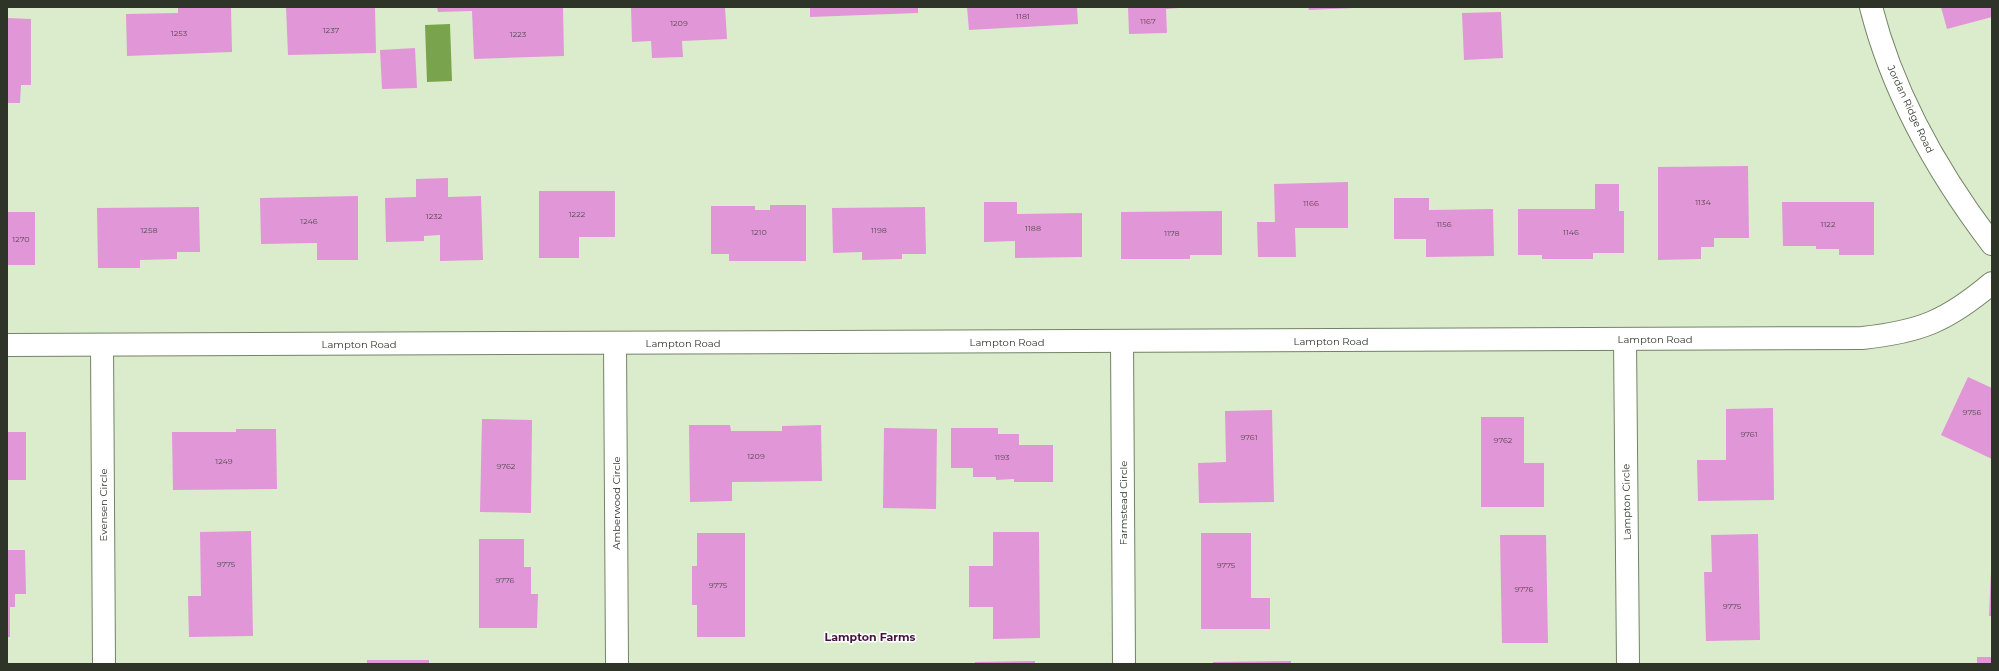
<svg xmlns="http://www.w3.org/2000/svg" width="1999" height="671" viewBox="0 0 1999 671" font-family="Montserrat,sans-serif">
  <style>
    .water { fill: #7aa34e }
    .building { fill: #e196d8 }
    .lines { fill: none; stroke-linecap: round; stroke-linejoin: round }
    .minor-casing { stroke: #748366; stroke-width: 24 }
    .minor { stroke: #fff; stroke-width: 22 }
    .labels { text-anchor: middle; stroke-width: 3; stroke-linejoin: round; paint-order: stroke }
    .number-label { font-size: 8px; fill: #5b4c54 }
    .street-label { font-size: 10px; fill: #2e3428; stroke: #fff }
    .neighbourhood-label { font-size: 11px; font-weight: bold; fill: #441241; stroke: #fff }
  </style>
  <rect width="100%" height="100%" fill="#dbeccc"/>
  <path class="water" d="M450,24l2,57 -25,1 -2,-57z"/>
  <g class="building">
    <path d="M178,7h53l1,45 -105,4 -1,-42 52,-1z"/>
    <path d="M286,7h89l1,46 -88,2z"/>
    <path d="M437,7h126l1,49 -90,3 -2,-48 -34,1z"/>
    <path d="M631,7h94l2,32 -45,2 1,16 -31,1 -1,-17 -19,1z"/>
    <path d="M810,7h108v6l-108,4z"/>
    <path d="M967,7h110l1,17 -109,6z"/>
    <path d="M1128,7h51v1l-13,1 1,24 -38,1z"/>
    <path d="M1308,7h46v1l-45,2z"/>
    <path d="M1941,7h51v10l-45,12z"/>
    <path d="M1501,12l2,46 -39,2 -2,-47z"/>
    <path d="M7,18l24,1v66h-10l-1,18h-13z"/>
    <path d="M415,48l2,40 -35,1 -2,-39z"/>
    <path d="M1748,166l1,72h-35v9h-13v12l-43,1v-93z"/>
    <path d="M448,178v19l33,-1 2,64 -43,1v-26l-16,1v5l-38,1 -1,-44 31,-1v-18z"/>
    <path d="M1348,182v46h-53l1,29h-38l-1,-35h18l-1,-38z"/>
    <path d="M1595,184h24v27h5v42h-31v6h-51v-4h-24v-46h77z"/>
    <path d="M539,191h76v46h-36v21h-40z"/>
    <path d="M358,196v64h-41v-17l-56,1 -1,-46z"/>
    <path d="M1394,198h35v12l64,-1 1,47 -68,1v-18h-32z"/>
    <path d="M984,202h33v12l65,-1v44l-67,1v-17l-31,1z"/>
    <path d="M1782,202h92v53h-35v-6h-23v-3h-33z"/>
    <path d="M770,205h36v56h-77v-7h-18v-48h44v4h15z"/>
    <path d="M199,207l1,45h-23v7l-37,1v8h-42l-1,-60z"/>
    <path d="M925,207l1,47h-24v5l-40,1v-8l-29,1 -1,-45z"/>
    <path d="M1222,211v44h-32v4h-69v-47z"/>
    <rect x="7" y="212" width="28" height="53"/>
    <path d="M1968,377l24,11v71l-51,-24z"/>
    <path d="M1773,408l1,92 -76,1 -1,-41h29v-51z"/>
    <path d="M1272,410l2,92 -75,1 -1,-40 28,-1 -1,-51z"/>
    <path d="M1481,417h43v46h20v44h-63z"/>
    <path d="M482,419l50,1 -1,93 -51,-1z"/>
    <path d="M689,425h41l1,6h51v-5l39,-1 1,56 -90,1v19l-42,1z"/>
    <path d="M884,428l53,1 -1,80 -53,-1z"/>
    <path d="M951,428h47v6h21v11h34v37h-39v-3l-18,1v-3h-23v-9h-22z"/>
    <path d="M236,429h40l1,60 -104,1 -1,-58h64z"/>
    <rect x="7" y="432" width="19" height="48"/>
    <path d="M251,531l2,105 -64,1 -1,-41h13l-1,-64z"/>
    <path d="M993,532h46l1,106 -47,1v-32h-24v-41h24z"/>
    <path d="M697,533h48v104h-48v-32h-5v-39h5z"/>
    <path d="M1201,533h50v65h19v31h-69z"/>
    <path d="M1758,534l2,106 -54,1 -2,-69h8l-1,-37z"/>
    <path d="M1500,535h46l2,108h-46z"/>
    <path d="M479,539h45v28h7v27h7l-1,34h-58z"/>
    <path d="M7,550h18l1,44h-11v13h-5v30h-3z"/>
    <path d="M1991,571h1v45h-3z"/>
    <rect x="1977" y="657" width="15" height="7"/>
    <rect x="367" y="660" width="62" height="4"/>
    <path d="M1035,661v3h-60v-2z"/>
    <path d="M1291,661v3h-78v-2z"/>
  </g>
  <g class="lines">
    <defs>
      <g id="minor">
        <path d="M1871,7c22,87 67,166 121,237"/>
        <path d="M1625,339l3,325"/>
        <path d="M1122,341l2,323"/>
        <path d="M615,343l2,321"/>
        <path d="M7,345l1855,-7c58,-6 85,-17 130,-55"/>
        <path d="M102,345l2,319"/>
      </g>
    </defs>
    <use href="#minor" class="minor-casing"/>
    <use href="#minor" class="minor"/>
  </g>
  <g class="labels">
    <g class="number-label">
      <text x="1023" y="19">1181</text>
      <text x="1148" y="24">1167</text>
      <text x="679" y="26">1209</text>
      <text x="331" y="33">1237</text>
      <text x="179" y="36">1253</text>
      <text x="518" y="37">1223</text>
      <text x="1703" y="205">1134</text>
      <text x="1311" y="206">1166</text>
      <text x="577" y="217">1222</text>
      <text x="434" y="219">1232</text>
      <text x="309" y="224">1246</text>
      <text x="1444" y="227">1156</text>
      <text x="1828" y="227">1122</text>
      <text x="1033" y="231">1188</text>
      <text x="149" y="233">1258</text>
      <text x="879" y="233">1198</text>
      <text x="759" y="235">1210</text>
      <text x="1571" y="235">1146</text>
      <text x="1172" y="236">1178</text>
      <text x="21" y="242">1270</text>
      <text x="1972" y="415">9756</text>
      <text x="1749" y="437">9761</text>
      <text x="1249" y="440">9761</text>
      <text x="1503" y="443">9762</text>
      <text x="756" y="459">1209</text>
      <text x="1002" y="460">1193</text>
      <text x="224" y="464">1249</text>
      <text x="506" y="469">9762</text>
      <text x="226" y="567">9775</text>
      <text x="1226" y="568">9775</text>
      <text x="505" y="583">9776</text>
      <text x="718" y="588">9775</text>
      <text x="1524" y="592">9776</text>
      <text x="1732" y="609">9775</text>
    </g>
    <g class="street-label">
      <text transform="translate(1911 109) rotate(65)" y="4">Jordan Ridge Road</text>
      <text x="1655" y="343">Lampton Road</text>
      <text x="1331" y="345">Lampton Road</text>
      <text x="1007" y="346">Lampton Road</text>
      <text x="683" y="347">Lampton Road</text>
      <text x="359" y="348">Lampton Road</text>
      <text transform="translate(1626 502) rotate(-91)" y="4">Lampton Circle</text>
      <text transform="translate(616 503) rotate(-90)" y="4">Amberwood Circle</text>
      <text transform="translate(1123 503) rotate(-90)" y="4">Farmstead Circle</text>
      <text transform="translate(103 505) rotate(-90)" y="4">Evensen Circle</text>
    </g>
    <g class="neighbourhood-label">
      <text x="870" y="641">Lampton Farms</text>
    </g>
  </g>
  <rect width="1999" height="671" fill="none" stroke="#2e3428" stroke-width="16"/>
</svg>
